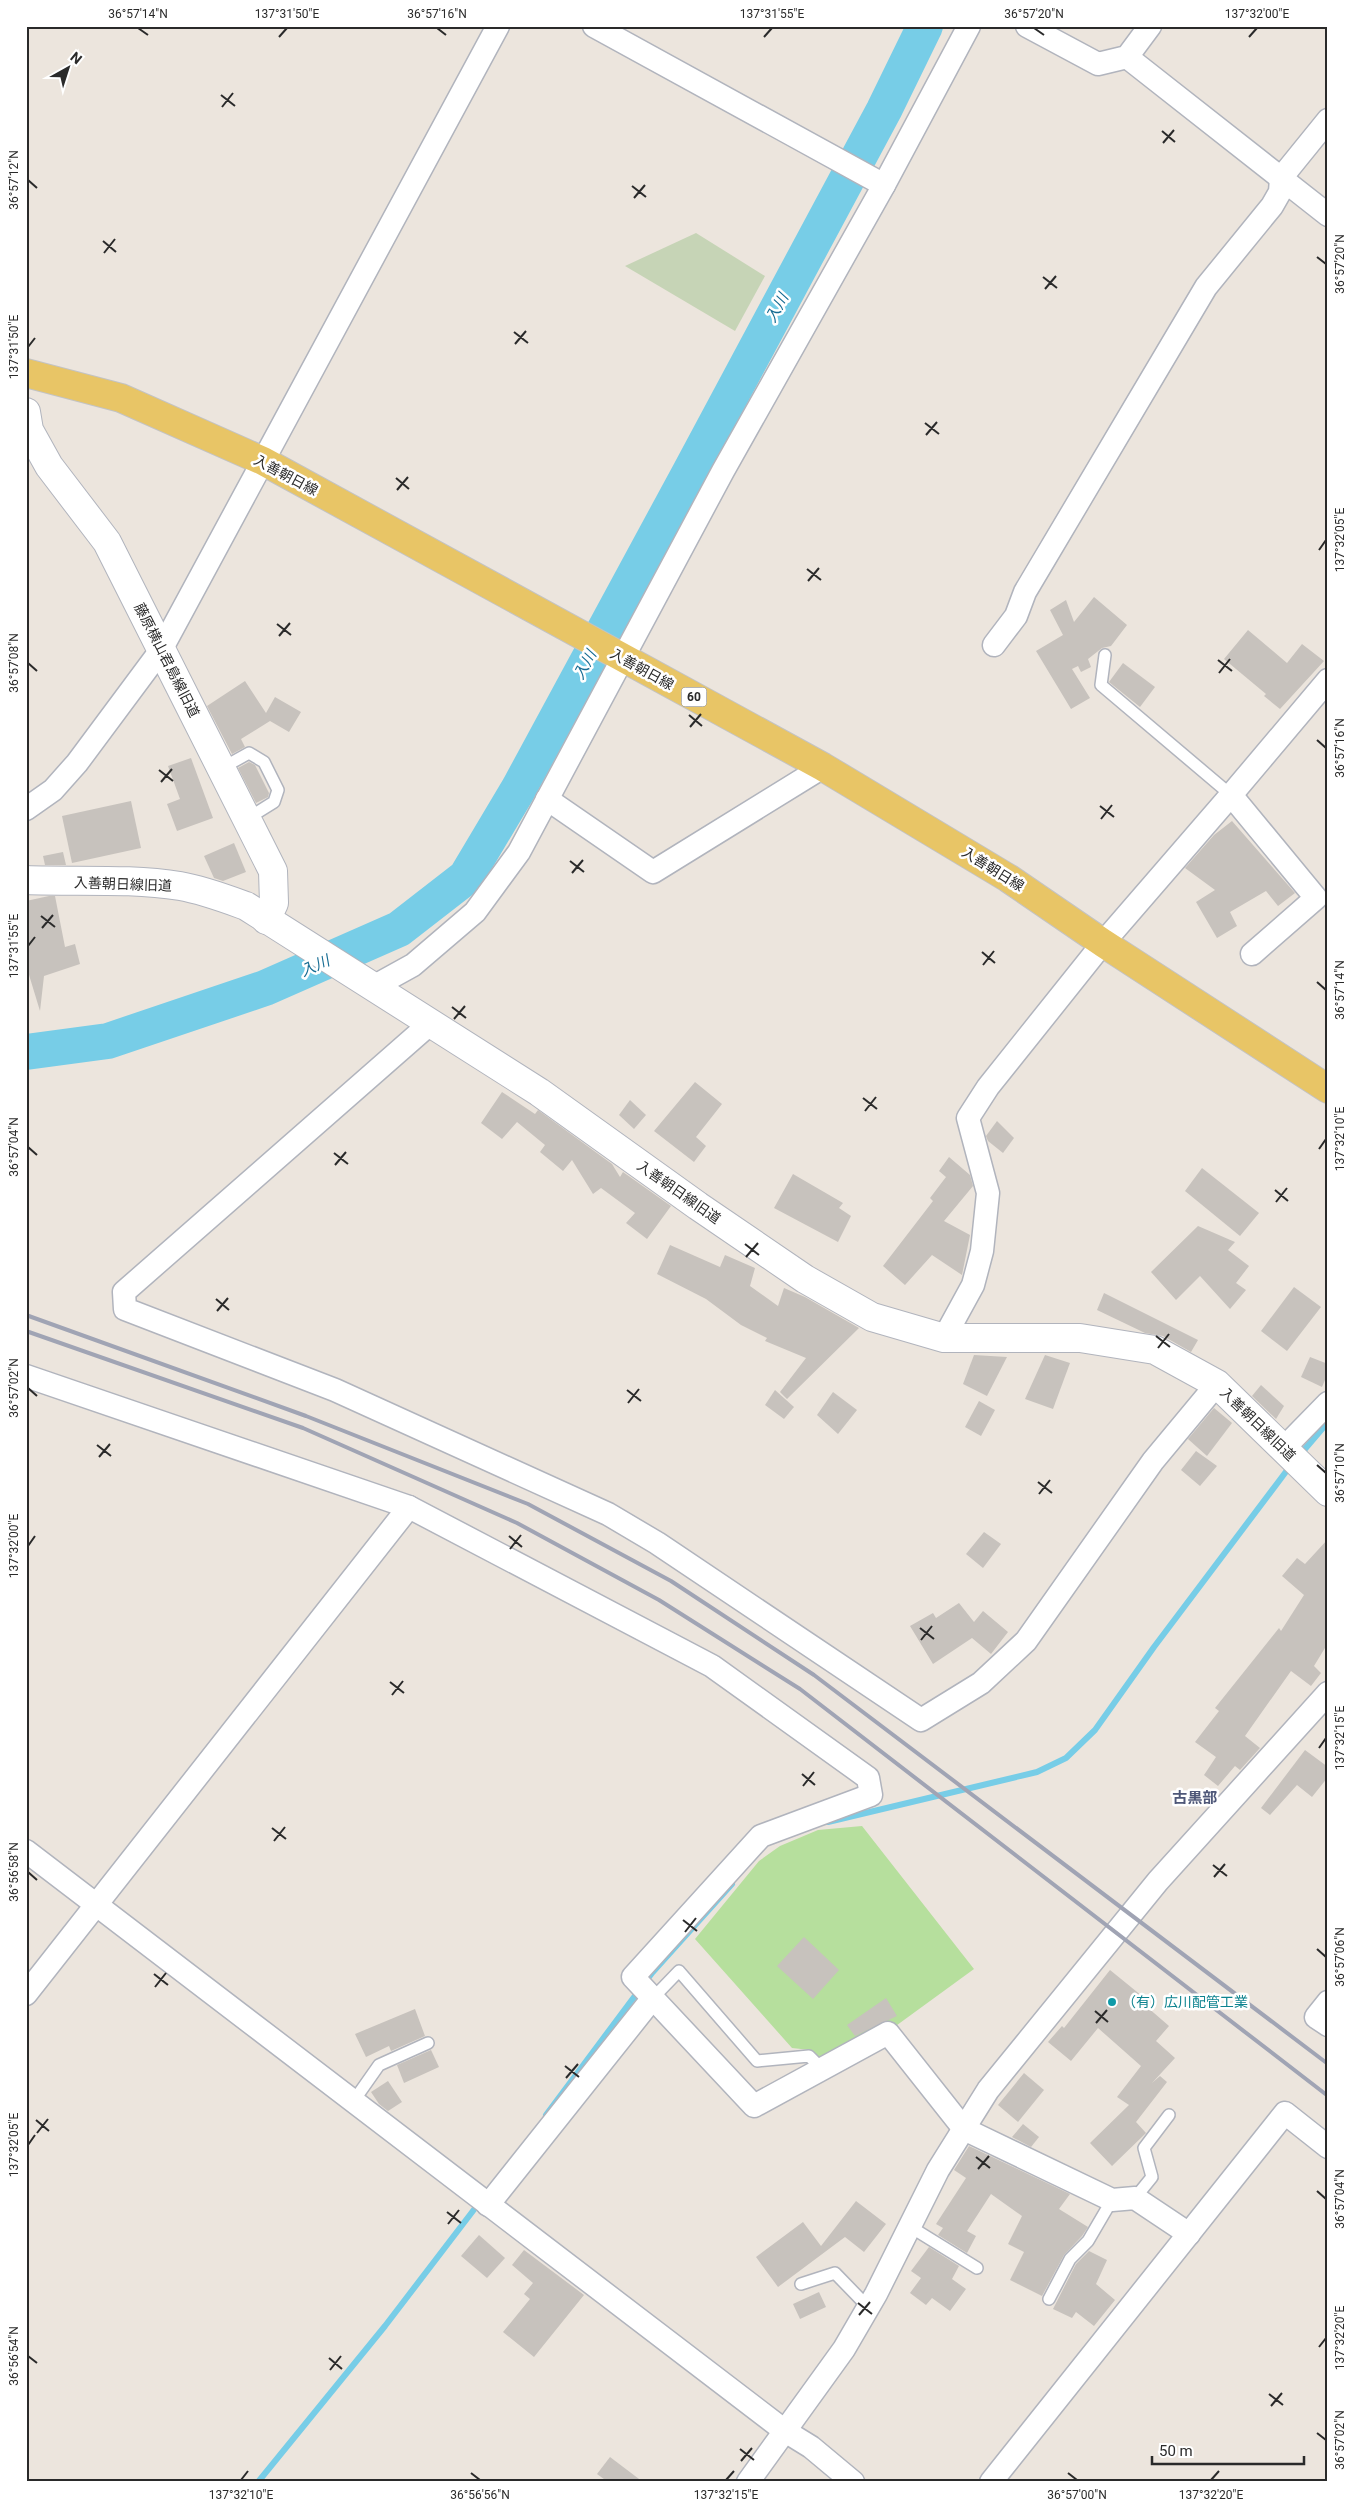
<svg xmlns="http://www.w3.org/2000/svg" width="1354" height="2508" viewBox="0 0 1354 2508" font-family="Roboto,'Noto Sans JP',sans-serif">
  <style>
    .green { fill: #b6df9d }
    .cemetery { fill: #c6d4b6 }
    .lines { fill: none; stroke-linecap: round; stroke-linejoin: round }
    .stream { stroke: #77cde7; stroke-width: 6 }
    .river { stroke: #77cde7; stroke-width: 36 }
    .building { fill: #c7c2bd }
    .lane-casing { stroke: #b1b4bd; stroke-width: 14 }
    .street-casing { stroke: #b1b4bd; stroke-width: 25 }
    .secondary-casing { stroke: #b1b4bd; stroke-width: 30 }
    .primary-casing { stroke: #c3c3c3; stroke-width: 30 }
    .lane { stroke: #fff; stroke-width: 11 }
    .street { stroke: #fff; stroke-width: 22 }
    .secondary { stroke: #fff; stroke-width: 28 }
    .primary { stroke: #e8c566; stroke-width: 28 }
    .rail { stroke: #a0a4b4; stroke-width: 4 }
    .ticks { fill: none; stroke: #2a2a2a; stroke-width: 2 }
    .culture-dot { fill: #0f9aa8; stroke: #fff; stroke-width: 2 }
    .labels { text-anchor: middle; stroke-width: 5; stroke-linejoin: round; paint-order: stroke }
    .shield { fill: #fff; stroke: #6a6a6a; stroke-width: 1 }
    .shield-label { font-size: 12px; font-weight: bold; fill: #2a2a2a }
    .street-label { font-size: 14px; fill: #2a2a2a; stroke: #fff }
    .culture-label { font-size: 14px; fill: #0d838f; stroke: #fff; text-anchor: start }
    .water-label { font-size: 15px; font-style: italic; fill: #166c93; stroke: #fff }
    .neighbourhood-label { font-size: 15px; font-weight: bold; fill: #4e5778; stroke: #fff }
    .neatline { fill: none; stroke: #2a2a2a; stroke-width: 2 }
    .ticks-label { font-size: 12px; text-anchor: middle; fill: #2a2a2a }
  </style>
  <rect width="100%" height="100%" fill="#ece5dd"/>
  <path class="green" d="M862,1826l112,143 -81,59 -69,34 -14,-12 -18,-2 -97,-109 64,-78 21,-15 38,-16z"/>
  <path class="cemetery" d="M696,233l69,43 -30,55 -110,-65z"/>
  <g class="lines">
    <g class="stream">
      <path d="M1299,1456l29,-34"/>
      <path d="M828,1822l209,-50 29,-14 29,-28 59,-83 137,-182"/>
      <path d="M546,2115l106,-142 80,-89"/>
      <path d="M258,2482l127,-156 94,-123"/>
    </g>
    <path class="river" d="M26,1052l82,-11 157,-53 134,-59 67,-52 53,-89 171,-316 194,-362 41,-84"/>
  </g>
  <g class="building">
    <path d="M1094,597l33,28 -16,21 -9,2 -14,11 3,8 -10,5 -3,-6 -6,3 18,29 -19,11 -35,-58 27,-16 -13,-25 16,-10 8,22z"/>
    <path d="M1248,630l39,33 15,-19 22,17 -44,48 -16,-13 2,-2 -42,-35z"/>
    <path d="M1123,663l32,24 -15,20 -31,-25z"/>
    <path d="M245,681l21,32 9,-16 26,15 -12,20 -19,-11 -29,18 4,8 -13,7 -25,-48z"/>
    <path d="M191,758l22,60 -36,13 -10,-27 13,-5 -12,-33z"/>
    <path d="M249,762l6,3 14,28 -1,4 -12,6 -18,-35z"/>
    <path d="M131,801l10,47 -69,15 -10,-47z"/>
    <path d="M1232,821l63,72 -17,13 -12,-15 -36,21 7,14 -20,12 -21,-36 19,-12 -30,-22 29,-33z"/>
    <path d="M234,843l12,29 -23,9 -9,-3 -10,-22z"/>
    <path d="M63,852l3,13h-21l-2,-9z"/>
    <path d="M49,896h6l10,51 10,-3 5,20 -36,12 -4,35 -14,-46v-64z"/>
    <path d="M695,1082l27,22 -26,33 10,9 -12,16 -40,-31z"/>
    <path d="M502,1092l33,22 3,-4 74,54 8,13 3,-5 48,34 -24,33 -21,-16 9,-10 -34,-25 -8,6 -21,-34 -9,11 -23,-19 5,-7 -28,-23 -15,17 -21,-16z"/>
    <path d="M630,1100l16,15 -12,14 -15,-14z"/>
    <path d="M997,1121l17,17 -11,15 -15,-12 -2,-5z"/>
    <path d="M949,1157l21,18 3,11 -29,35 26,14 -8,40 -30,-20 -27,30 -22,-19 50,-65 -3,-3 16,-21 -7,-6z"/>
    <path d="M1202,1168l57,45 -19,23 -55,-45z"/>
    <path d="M793,1174l50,29 -4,5 12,8 -13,26 -64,-34z"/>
    <path d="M1198,1226l37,16 -7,8 21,16 -13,17 10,7 -16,19 -30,-33 -24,24 -25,-28z"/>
    <path d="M670,1245l50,22 5,-12 30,13 -5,18 28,20 6,-18 21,9 54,31 -72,71 -7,-7 26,-34 -41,-17 2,-3 -26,-13 -35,-26 -49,-25z"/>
    <path d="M1294,1287l27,20 -34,44 -26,-20z"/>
    <path d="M1104,1293l94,47 -7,12 -28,-16 -18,-3 -48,-23z"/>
    <path d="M974,1355l33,2 -20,39 -24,-12z"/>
    <path d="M1045,1355l25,8 -17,46 -28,-10z"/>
    <path d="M1310,1357l18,7v9l-6,14 -21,-10z"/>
    <path d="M1261,1385l23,21 -8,13 -24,-23z"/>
    <path d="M775,1390l19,17 -10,12 -19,-14z"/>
    <path d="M833,1392l24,18 -19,24 -21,-19z"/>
    <path d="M979,1401l16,9 -14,26 -16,-9z"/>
    <path d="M1214,1408l18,15 -25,33 -19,-17z"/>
    <path d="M1196,1451l21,15 -17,20 -19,-16z"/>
    <path d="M984,1532l17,12 -18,24 -17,-14z"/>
    <path d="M1328,1539v104l-14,23 7,7 -10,13 -20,-15 -46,65 15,12 -20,22 -5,-4 -17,20 -14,-11 12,-18 -21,-15 24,-31 -4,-3 64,-80 2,3 23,-36 -22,-19 15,-18 8,6z"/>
    <path d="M959,1603l15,19 9,-11 25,21 -17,22 -19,-16 -39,26 -23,-38 23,-13 3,5z"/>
    <path d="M1305,1750l23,17v10l-16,20 -15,-12 -27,30 -9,-7z"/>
    <path d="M804,1937l35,33 -26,29 -36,-33z"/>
    <path d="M1110,1970l32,26 -3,4 30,26 -13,15 19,17 -23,25 8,-7 7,6 -31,40 10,11 -34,33 -22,-23 39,-38 -12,-8 24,-31 -43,-38 -27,33 -23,-19 14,-16 2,2z"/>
    <path d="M886,1998l11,18 -42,20 -8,-11z"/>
    <path d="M415,2009l10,27 -34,15 -2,-5 -23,11 -11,-23z"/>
    <path d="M431,2050l8,17 -35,16 -7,-18z"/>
    <path d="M1024,2073l20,17 -26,32 -20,-17z"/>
    <path d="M388,2081l14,21 -14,9 -9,-7 -8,-12z"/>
    <path d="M1023,2124l16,13 -8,10 -19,-10z"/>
    <path d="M969,2146l101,48 -11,15 29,18 -6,9 -18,19 -22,41 -32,-16 14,-28 -16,-8 14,-28 -31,-22 -24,37 9,5 -9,17 -29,-18 5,-7 -7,-4 30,-46 -12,-8z"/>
    <path d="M856,2201l30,23 -22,28 -19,-15 -67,50 -22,-30 47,-35 18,24z"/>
    <path d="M479,2235l26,23 -18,20 -26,-22z"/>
    <path d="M929,2247l30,19 -7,13 14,10 -16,22 -18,-13 -6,7 -16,-12 11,-15 -10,-7z"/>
    <path d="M524,2250l60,45 -50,62 -31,-25 27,-33 -6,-5 9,-11 -21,-18z"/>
    <path d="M1089,2251l18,9 -11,24 19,16 -21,26 -18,-14 -4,6 -19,-9 23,-45z"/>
    <path d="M819,2292l7,15 -26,12 -7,-15z"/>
    <path d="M610,2457l33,25h-35l-11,-8z"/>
  </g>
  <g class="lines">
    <defs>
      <g id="lane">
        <path d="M1105,655l-4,30 130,110"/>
        <path d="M222,768l27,-15 15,9 14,28 -4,12 -27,17"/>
        <path d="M652,1999l27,-28 78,90 52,-5 13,13"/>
        <path d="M353,2102l26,-37 49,-22"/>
        <path d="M1135,2198l17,-21 -8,-29 25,-33"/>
        <path d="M909,2226l68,42"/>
        <path d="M801,2284l34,-11 33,34"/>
        <path d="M1049,2299l21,-40 18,-18 24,-41"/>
      </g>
      <g id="street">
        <path d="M594,26l290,159"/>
        <path d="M1027,26l71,38 29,-7 23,-31"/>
        <path d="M1127,57l201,158"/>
        <path d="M994,645l22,-29 9,-24 181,-305 66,-81 8,-14 1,-14 47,-58"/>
        <path d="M1231,795l85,103 -64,56"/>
        <path d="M547,799l106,73 170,-105"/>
        <path d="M26,809l27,-19 24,-27 84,-113 337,-624"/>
        <path d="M375,986l38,-21 62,-53 44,-60 204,-381 161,-286 85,-159"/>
        <path d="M432,1022l-308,270 1,17 210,81 273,124 49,29 264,177 60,-37 45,-42 127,-180 64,-77"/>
        <path d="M944,1338l29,-53 9,-34 6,-58 -20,-75 20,-31 115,-144 128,-148 97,-115"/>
        <path d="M26,1376l383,131 303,159 156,112 3,17 -110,41 -128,141 121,129 134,-73 76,96 148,71 23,-2 54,36"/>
        <path d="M1284,1448l44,-45"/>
        <path d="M26,1851l759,580 26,16 42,35"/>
        <path d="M26,1994l383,-487"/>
        <path d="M1328,2002l-12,15 12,8"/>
        <path d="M488,2205l164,-206"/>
        <path d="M748,2482l96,-133 32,-55 62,-124 50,-80 170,-209 170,-188"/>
        <path d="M991,2482l294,-369 43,34"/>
      </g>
      <g id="secondary">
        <path d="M26,412l3,18 20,36 58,76 166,329 1,32 -8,17"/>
        <path d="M26,880c51,2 103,-2 154,6 23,4 44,12 66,20l293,186 159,114 107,73 67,38 72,21h136l75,12 62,34 111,108"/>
      </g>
      <path id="primary" d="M26,373l95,25 142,63 560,306 185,111 95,65 225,146"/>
    </defs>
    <use href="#lane" class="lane-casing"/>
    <use href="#street" class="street-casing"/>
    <use href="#secondary" class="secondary-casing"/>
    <use href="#primary" class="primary-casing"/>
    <use href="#lane" class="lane"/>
    <use href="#street" class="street"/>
    <use href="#secondary" class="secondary"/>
    <use href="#primary" class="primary"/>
    <g class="rail">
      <path d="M26,1315l280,101 222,88 143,77 143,94 514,389"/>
      <path d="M26,1331l277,97 214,95 142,77 141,89 528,407"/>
    </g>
  </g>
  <path class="ticks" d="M138,28l10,7M437,28l9,7M1034,28l10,7M279,37l8,-9M764,37l8,-9M1249,37l8,-9M221,95l14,11M222,107l11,-14M1162,131l13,11M1163,143l11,-13M28,180l9,8M632,186l14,11M634,198l11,-13M103,241l13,11M104,253l11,-14M1317,257l9,7M1043,277l14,11M1045,289l11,-13M514,332l14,11M515,344l11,-13M28,347l7,-9M925,423l14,11M926,435l11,-13M396,478l13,11M397,490l11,-13M1319,550l7,-10M807,569l14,11M808,581l11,-13M277,624l14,11M279,636l11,-13M1218,660l14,11M28,663l9,8M1219,673l11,-14M689,715l13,11M690,727l11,-13M1317,740l9,8M159,770l14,11M161,782l11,-13M1100,806l14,11M1101,819l11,-14M570,861l14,11M572,873l11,-13M41,916l14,11M42,928l11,-13M28,946l7,-9M982,952l13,11M983,965l11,-14M1317,982l9,8M452,1007l14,11M454,1019l11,-13M863,1098l14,11M865,1111l11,-14M28,1147l9,8M1319,1149l7,-10M334,1153l14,11M335,1165l11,-13M1275,1190l13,11M1276,1202l11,-14M745,1244l14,11M746,1257l12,-14M216,1299l13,11M217,1311l11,-13M1156,1336l14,11M1158,1348l11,-14M28,1388l9,8M627,1390l14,11M628,1403l11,-14M97,1445l14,11M99,1457l11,-13M1317,1465l9,8M1038,1482l14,11M1039,1494l11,-14M509,1536l13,11M28,1546l7,-10M510,1549l11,-14M920,1628l14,11M921,1640l11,-14M390,1682l14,11M392,1695l11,-14M1319,1748l7,-10M802,1774l13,11M803,1786l11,-14M272,1828l14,11M274,1841l11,-14M1213,1865l14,11M28,1872l9,8M1214,1877l11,-13M683,1920l14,11M685,1932l11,-14M1317,1949l9,8M154,1974l14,11M155,1987l11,-14M1095,2011l13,11M1096,2023l11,-13M565,2066l14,11M566,2078l12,-14M36,2120l13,11M37,2133l11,-14M28,2145l7,-10M976,2157l14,11M978,2169l11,-13M1317,2191l9,8M447,2212l14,11M448,2224l11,-14M858,2303l14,11M859,2315l11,-13M1319,2347l7,-9M28,2356l9,7M329,2358l13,11M330,2370l11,-14M1269,2394l14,11M1271,2406l11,-13M1317,2433l9,7M740,2449l14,11M741,2461l11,-13M471,2473l9,7M1068,2473l9,7M241,2480l7,-9M726,2480l8,-9M1211,2480l8,-9"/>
  <circle class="culture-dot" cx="1112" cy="2002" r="5"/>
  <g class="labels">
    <rect class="shield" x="681.5" y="687.5" width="25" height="19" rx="4"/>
    <g class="shield-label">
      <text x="694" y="701">60</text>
    </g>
    <g class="street-label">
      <text transform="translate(286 475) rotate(28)" y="5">入善朝日線</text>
      <text transform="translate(167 660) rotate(63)" y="5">藤原横山君島線旧道</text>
      <text transform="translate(642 669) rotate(29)" y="5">入善朝日線</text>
      <text transform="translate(993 869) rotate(32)" y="5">入善朝日線</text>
      <text transform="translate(123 884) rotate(2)" y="5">入善朝日線旧道</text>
      <text transform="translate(679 1192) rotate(35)" y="5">入善朝日線旧道</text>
      <text transform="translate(1258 1424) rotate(44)" y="5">入善朝日線旧道</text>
    </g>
    <g class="culture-label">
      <text x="1122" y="2007">（有）広川配管工業</text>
    </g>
    <g class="water-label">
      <text transform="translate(777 308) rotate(-62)" y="5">入川</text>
      <text transform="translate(585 665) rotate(-62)" y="5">入川</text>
      <text transform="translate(315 966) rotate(-24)" y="5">入川</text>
    </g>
    <g class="neighbourhood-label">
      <text x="1195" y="1803">古黒部</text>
    </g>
  </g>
  <rect width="1354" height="2508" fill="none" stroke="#ffffff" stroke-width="55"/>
  <g transform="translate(68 68) rotate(39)" stroke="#ffffff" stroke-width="4" paint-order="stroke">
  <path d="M0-4L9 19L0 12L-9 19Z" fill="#2a2a2a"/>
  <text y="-8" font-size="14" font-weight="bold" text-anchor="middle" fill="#2a2a2a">N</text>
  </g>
  <path d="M1152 2456v8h152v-8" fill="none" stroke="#2a2a2a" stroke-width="2.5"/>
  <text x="1159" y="2456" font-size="15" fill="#2a2a2a" stroke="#ffffff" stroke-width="4" paint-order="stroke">50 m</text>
  <rect x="28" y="28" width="1298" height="2452" class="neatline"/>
  <g class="ticks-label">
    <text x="138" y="18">36°57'14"N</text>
    <text x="287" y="18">137°31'50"E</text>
    <text x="437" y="18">36°57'16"N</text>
    <text x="772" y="18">137°31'55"E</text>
    <text x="1034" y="18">36°57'20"N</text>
    <text x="1257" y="18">137°32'00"E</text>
    <text transform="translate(14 180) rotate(-90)" y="4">36°57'12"N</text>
    <text transform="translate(1340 264) rotate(-90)" y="4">36°57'20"N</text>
    <text transform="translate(14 347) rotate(-90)" y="4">137°31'50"E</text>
    <text transform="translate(1340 540) rotate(-90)" y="4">137°32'05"E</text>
    <text transform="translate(14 663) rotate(-90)" y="4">36°57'08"N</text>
    <text transform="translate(1340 748) rotate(-90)" y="4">36°57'16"N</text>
    <text transform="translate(14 946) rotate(-90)" y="4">137°31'55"E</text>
    <text transform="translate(1340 990) rotate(-90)" y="4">36°57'14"N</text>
    <text transform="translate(1340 1139) rotate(-90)" y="4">137°32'10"E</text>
    <text transform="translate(14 1147) rotate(-90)" y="4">36°57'04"N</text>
    <text transform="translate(14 1388) rotate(-90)" y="4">36°57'02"N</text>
    <text transform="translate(1340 1473) rotate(-90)" y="4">36°57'10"N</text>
    <text transform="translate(14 1546) rotate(-90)" y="4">137°32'00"E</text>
    <text transform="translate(1340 1738) rotate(-90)" y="4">137°32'15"E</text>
    <text transform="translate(14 1872) rotate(-90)" y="4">36°56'58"N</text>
    <text transform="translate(1340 1957) rotate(-90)" y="4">36°57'06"N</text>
    <text transform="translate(14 2145) rotate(-90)" y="4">137°32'05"E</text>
    <text transform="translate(1340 2199) rotate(-90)" y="4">36°57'04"N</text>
    <text transform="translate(1340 2338) rotate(-90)" y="4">137°32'20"E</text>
    <text transform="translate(14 2356) rotate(-90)" y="4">36°56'54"N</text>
    <text transform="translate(1340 2440) rotate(-90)" y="4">36°57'02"N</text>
    <text x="241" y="2499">137°32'10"E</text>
    <text x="480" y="2499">36°56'56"N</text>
    <text x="726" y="2499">137°32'15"E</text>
    <text x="1077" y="2499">36°57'00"N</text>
    <text x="1211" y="2499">137°32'20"E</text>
  </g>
</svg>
